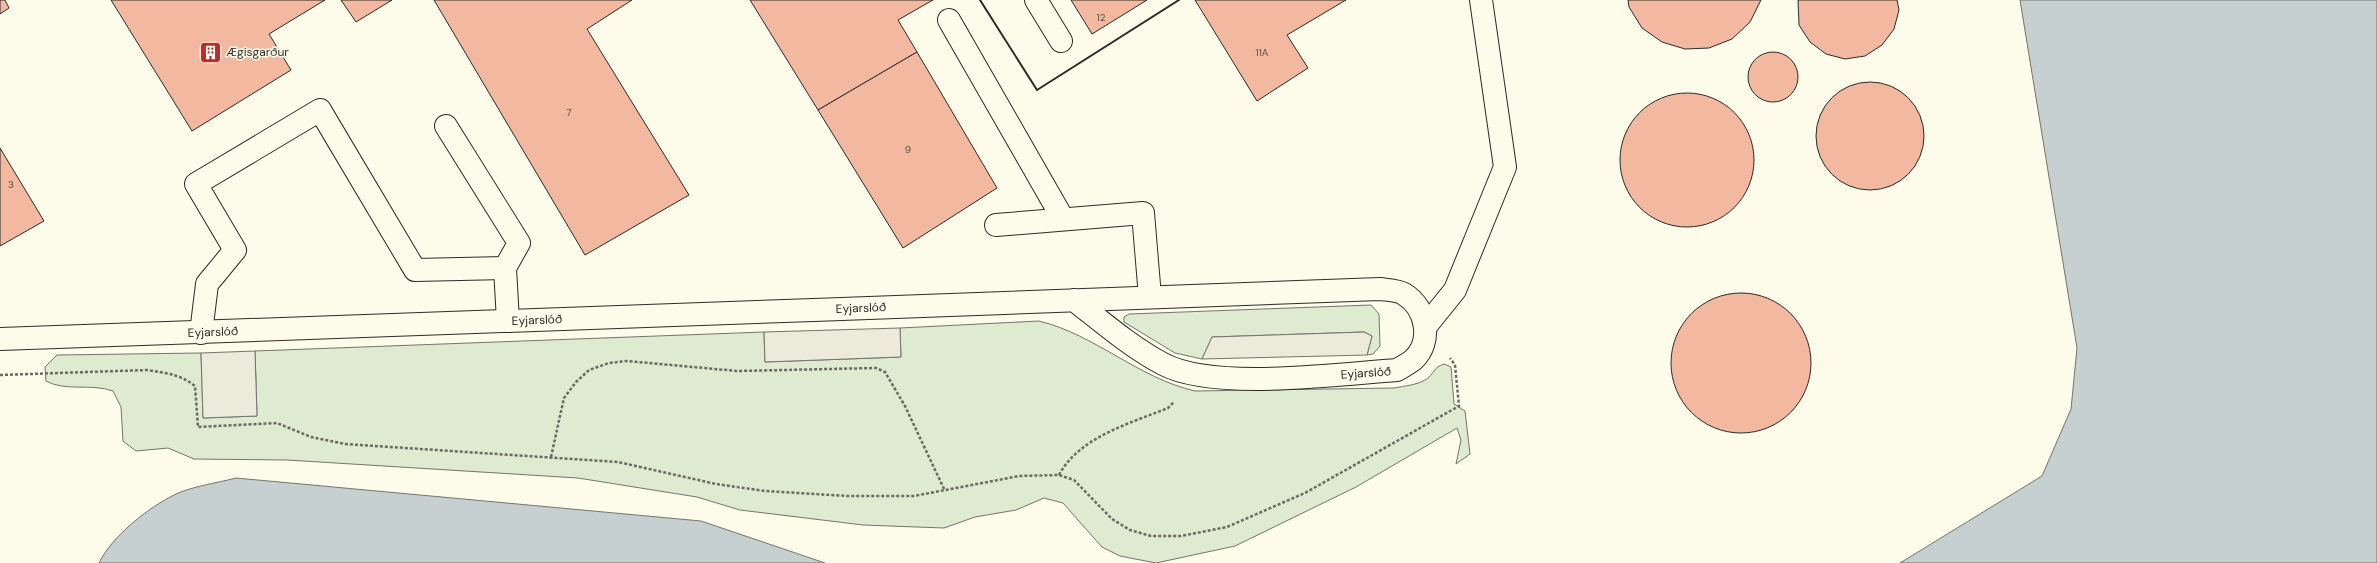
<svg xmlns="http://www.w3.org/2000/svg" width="2377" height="563" viewBox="0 0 2377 563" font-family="'DM Sans',sans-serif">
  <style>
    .green { fill: #deebd1; stroke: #74746e }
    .parking { fill: #eceadb; stroke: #74746e }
    .water { fill: #c7d0d0; stroke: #74746e }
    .building { fill: #f2b8a0; stroke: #2b2b2b }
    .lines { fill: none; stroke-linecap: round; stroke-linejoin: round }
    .minor-casing { stroke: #2b2b2b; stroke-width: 24 }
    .path { stroke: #6a6964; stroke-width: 2.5; stroke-dasharray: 3 2; stroke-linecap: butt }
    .minor { stroke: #fdfbea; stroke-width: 22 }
    .wall { stroke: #2b2b2b; stroke-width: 2 }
    .labels { text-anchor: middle; stroke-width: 3; stroke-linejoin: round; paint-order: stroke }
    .number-label { font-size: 10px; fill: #5d4e48 }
    .poi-label { font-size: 12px; fill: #2b2b2b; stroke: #fdfbea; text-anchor: start }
    .street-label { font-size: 12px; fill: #2b2b2b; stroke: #fdfbea }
  </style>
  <rect width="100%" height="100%" fill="#fdfbea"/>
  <g class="green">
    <path d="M1371,305l8,9 1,32 -7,8 -6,1 5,-19 -8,-4 -152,5 -10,22 -27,-6 -51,-31v-5l5,-3z"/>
    <path d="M1039,321c57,14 99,57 156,70l199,-3c10,-2 25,-3 34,-10 8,-7 5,-10 16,-14l7,3 3,37 11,7 5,43 -14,10 5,-24 -4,-12 -101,59 -121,59 -79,17 -36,-7 -18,-9 -39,-44 -19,-5 -28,12 -41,7 -31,11 -81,-3 -123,-15 -43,-13 -119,-19 -291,-18 -93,-1 -26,-11 -32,3 -13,-10 -2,-34 -8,-16c-22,-8 -47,1 -67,-10l-1,-14 12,-12 144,-2 2,65 54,-2 -2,-65 509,-19 1,30 136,-5 -1,-29z"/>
  </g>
  <g class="parking">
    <path d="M900,328l1,29 -136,5 -1,-30z"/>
    <path d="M1364,332l8,4 -5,19 -165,4 10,-22z"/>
    <path d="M255,351l2,65 -54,2 -2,-65z"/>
  </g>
  <g class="water">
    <path d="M2020,0h357v563h-477l142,-87 29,-67 6,-61z"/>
    <path d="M236,478l465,43 124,42h-726c13,-27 50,-56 77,-69 18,-8 41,-11 60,-16z"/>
  </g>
  <g class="building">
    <path d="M0,0h5l4,8 -9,6z"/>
    <path d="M111,0h214l-56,34 22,36 -99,61z"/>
    <path d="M341,0h51l-36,22z"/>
    <path d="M434,0h198l-45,29 102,166 -104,60z"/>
    <path d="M750,0h183l-35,20 19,32 -99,58z"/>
    <path d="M1071,0h76l-55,34z"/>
    <path d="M1195,0h151l-59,35 21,33 -51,33z"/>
    <path d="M1628,0h133l-11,22 -18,17 -23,9 -24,1 -23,-7 -20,-14 -13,-21z"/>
    <path d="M1798,0h99l2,10 -5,19 -12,16 -17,11 -20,3 -19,-5 -16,-12 -11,-17z"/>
    <circle cx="1773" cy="77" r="25"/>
    <path d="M917,52l80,136 -94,60 -85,-138z"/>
    <circle cx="1870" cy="136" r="54"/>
    <circle cx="1687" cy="160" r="67"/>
    <path d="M0,148l44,73 -44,25z"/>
    <circle cx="1741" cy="363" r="70"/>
  </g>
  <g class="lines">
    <defs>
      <g id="minor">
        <path d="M1036,0l25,41"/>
        <path d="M949,20l114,199"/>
        <path d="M446,126l73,117 -14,25 3,53"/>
        <path d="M996,225l147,-12 7,84"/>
        <path d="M1426,326l29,-36 50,-123 -24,-167"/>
        <path d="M201,333l6,-49 28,-34 -39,-66 124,-74 95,160 90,-2"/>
        <path d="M0,339c460,-14 920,-34 1380,-50 7,1 18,1 24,5 23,14 29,48 9,66 -5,4 -11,7 -16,10 -59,4 -183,21 -234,-6 -32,-17 -61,-42 -89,-64"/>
      </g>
    </defs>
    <use href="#minor" class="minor-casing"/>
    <g class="path">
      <path d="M0,375l147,-5c18,3 33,4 48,16l3,41 79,-4 34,14 34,7 273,18 98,22 49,7 83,5h66l105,-20 40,-1 15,5 38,39 18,11 21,6h30l46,-9 78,-34 154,-87 -4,-41 -5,-7"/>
      <path d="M551,457l13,-59 12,-16 13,-12 20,-7 18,-2 110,10 139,-3 9,4 20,34 40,85"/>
      <path d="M1059,475c20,-38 72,-52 109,-67l6,-6"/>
    </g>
    <use href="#minor" class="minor"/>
    <path class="wall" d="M980,0l57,90 142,-90"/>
  </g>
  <defs>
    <symbol id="building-square" viewBox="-11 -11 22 22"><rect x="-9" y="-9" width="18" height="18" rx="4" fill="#c62828" stroke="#fdfbea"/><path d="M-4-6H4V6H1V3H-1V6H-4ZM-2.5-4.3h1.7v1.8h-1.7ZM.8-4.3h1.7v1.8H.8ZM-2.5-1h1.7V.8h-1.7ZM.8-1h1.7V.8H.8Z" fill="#fff"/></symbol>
  </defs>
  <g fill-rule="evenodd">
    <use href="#building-square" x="198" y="40" width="25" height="25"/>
  </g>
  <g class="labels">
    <g class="number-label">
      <text x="1101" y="21">12</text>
      <text x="1262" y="56">11A</text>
      <text x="569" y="116">7</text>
      <text x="908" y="153">9</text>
      <text x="11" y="188">3</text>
    </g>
    <g class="poi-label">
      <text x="226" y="56">Ægisgarður</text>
    </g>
    <g class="street-label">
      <text transform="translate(861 308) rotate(-2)" y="4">Eyjarslóð</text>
      <text transform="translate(537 320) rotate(-2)" y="4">Eyjarslóð</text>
      <text transform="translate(213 332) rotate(-2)" y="4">Eyjarslóð</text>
      <text transform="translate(1366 373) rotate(-4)" y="4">Eyjarslóð</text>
    </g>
  </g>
</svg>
